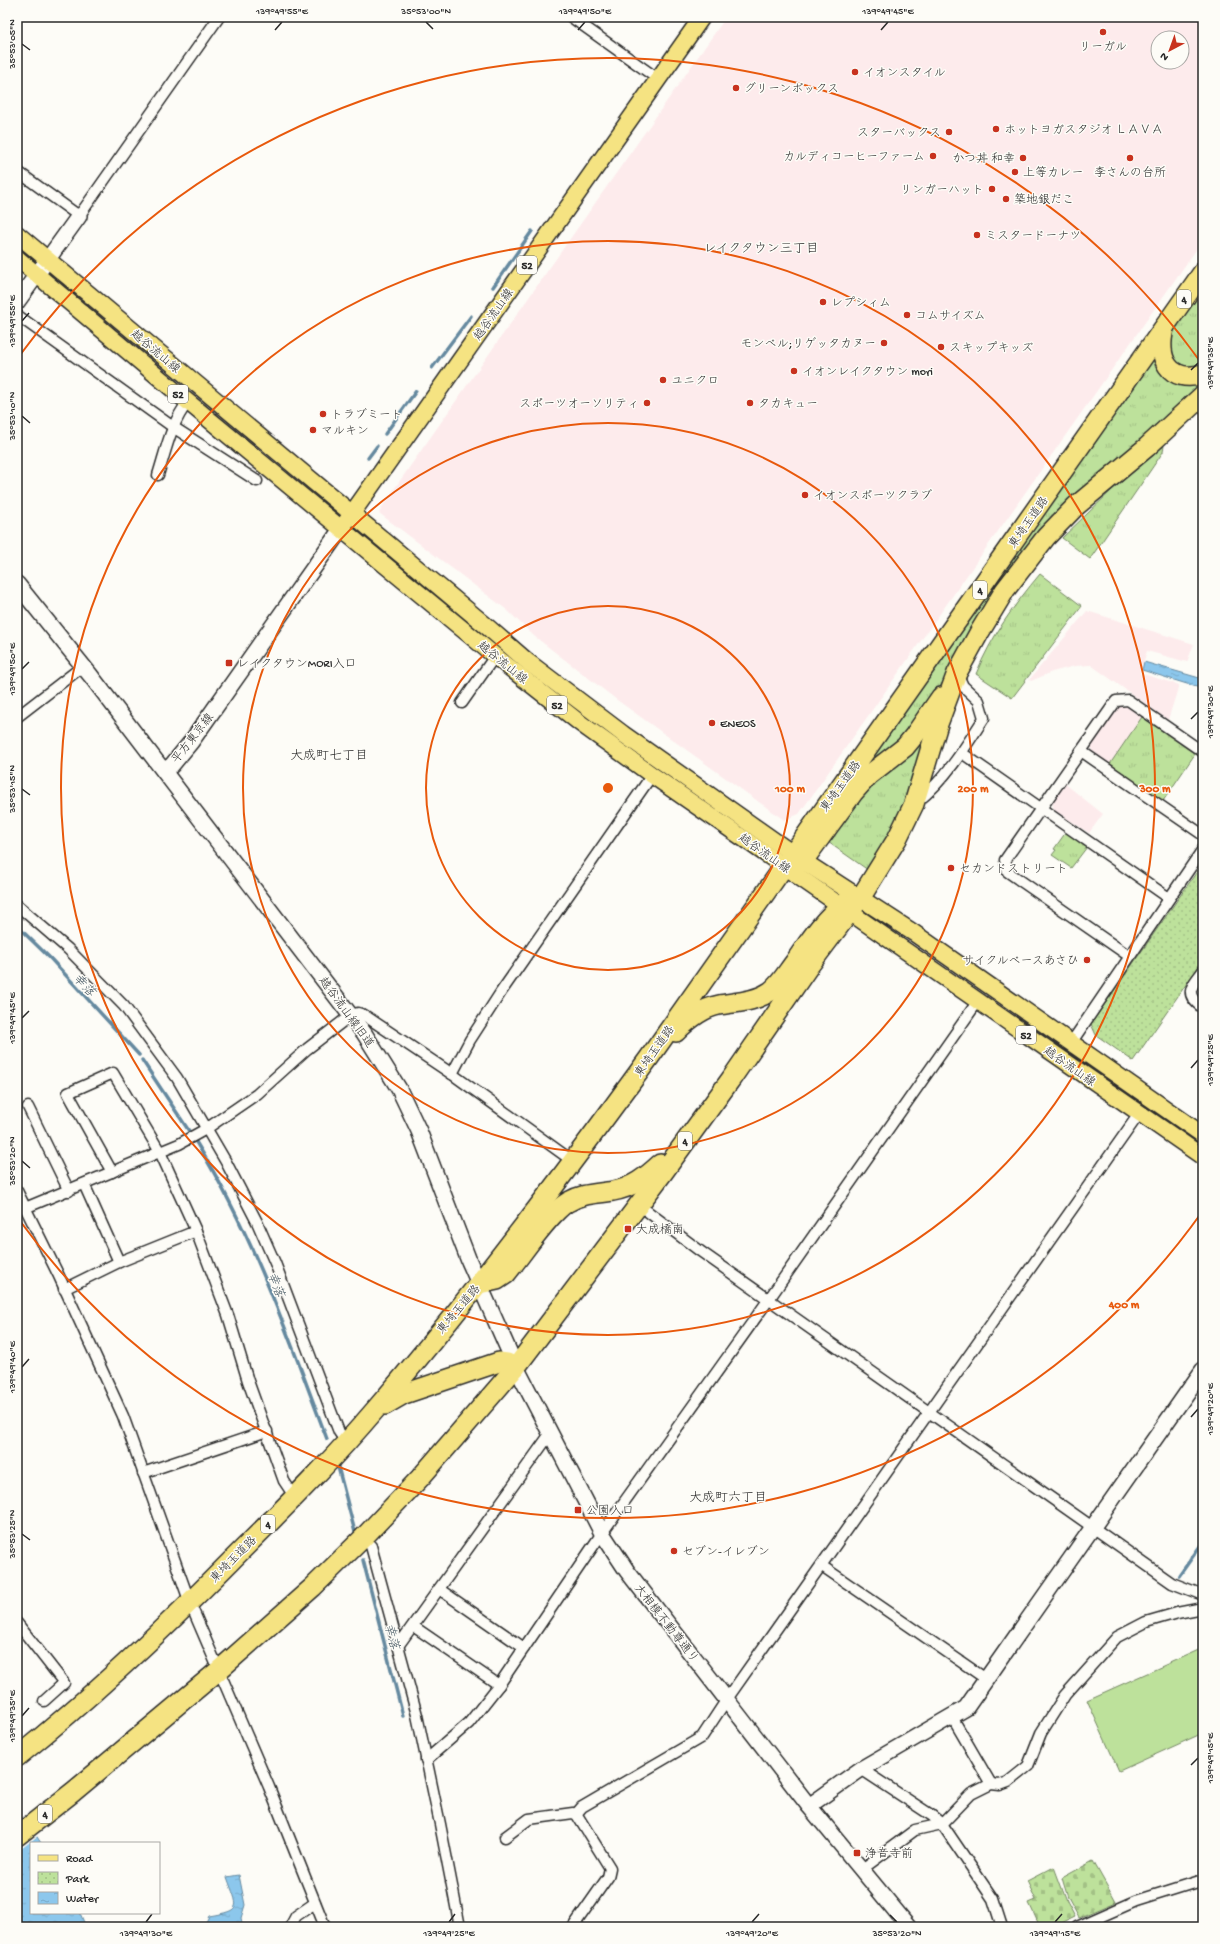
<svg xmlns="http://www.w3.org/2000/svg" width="1220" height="1944" viewBox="0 0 1220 1944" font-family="'Gochi Hand','Klee One',sans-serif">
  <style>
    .built { fill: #fdebec; fill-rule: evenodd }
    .grass { fill: url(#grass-tufts); stroke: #748663 }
    .cemetery { fill: url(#cemetery-stones); stroke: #748663 }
    .park { fill: url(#park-dots); stroke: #748663 }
    .pitch { fill: #bde19b; stroke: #748663 }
    .water { fill: url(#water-ripples); stroke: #65899f }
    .pier { fill: #fdfcf7 }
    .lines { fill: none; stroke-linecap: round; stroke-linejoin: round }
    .stream { stroke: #65899f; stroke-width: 3.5 }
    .street-casing { stroke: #2b2b2b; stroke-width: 13 }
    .secondary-casing { stroke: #2b2b2b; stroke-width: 18 }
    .primary-casing { stroke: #2b2b2b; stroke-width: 19 }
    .highway-casing { stroke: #2b2b2b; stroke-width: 22 }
    .street { stroke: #fdfcf7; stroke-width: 10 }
    .secondary { stroke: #fdfcf7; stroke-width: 15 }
    .primary { stroke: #f5e382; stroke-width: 16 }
    .highway { stroke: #f5e382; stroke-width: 19 }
    .ticks { fill: none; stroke: #2b2b2b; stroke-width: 1.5 }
    .ring { fill: none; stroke: #e8590c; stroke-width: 2 }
    .poi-dot { fill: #c8321e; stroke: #fdfcf7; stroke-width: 1.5 }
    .labels { text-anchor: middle; stroke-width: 3; stroke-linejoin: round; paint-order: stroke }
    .shield { fill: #fdfcf7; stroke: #6a6a68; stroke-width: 1 }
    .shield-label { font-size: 11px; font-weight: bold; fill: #2b2b2b }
    .poi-label { font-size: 12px; fill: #2b2b2b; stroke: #fdfcf7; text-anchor: start }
    .street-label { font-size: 12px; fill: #2b2b2b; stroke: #fdfcf7 }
    .neighbourhood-label { font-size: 13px; fill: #2b2b2b; stroke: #fdfcf7 }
    .water-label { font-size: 13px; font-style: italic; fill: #485a65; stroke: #fdfcf7 }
    .centre { fill: #e8590c; stroke: #fdfcf7; stroke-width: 2 }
    .ring-label { font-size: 12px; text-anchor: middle; font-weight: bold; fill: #e8590c; stroke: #fdfcf7; stroke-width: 3; stroke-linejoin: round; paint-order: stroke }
    .neatline { fill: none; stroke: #2b2b2b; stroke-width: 1.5 }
    .ticks-label { font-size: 10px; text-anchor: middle; fill: #2b2b2b }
  </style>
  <defs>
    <pattern id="grass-tufts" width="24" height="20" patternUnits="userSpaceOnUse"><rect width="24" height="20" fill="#bde19b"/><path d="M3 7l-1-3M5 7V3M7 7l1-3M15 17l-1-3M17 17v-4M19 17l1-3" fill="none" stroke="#a3c186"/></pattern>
    <pattern id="cemetery-stones" width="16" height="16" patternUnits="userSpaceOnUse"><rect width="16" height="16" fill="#bde19b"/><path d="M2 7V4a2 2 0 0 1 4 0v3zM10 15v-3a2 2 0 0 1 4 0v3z" fill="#a3c186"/></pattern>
    <pattern id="park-dots" width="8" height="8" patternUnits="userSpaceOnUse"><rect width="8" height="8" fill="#bde19b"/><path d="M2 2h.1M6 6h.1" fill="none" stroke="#a3c186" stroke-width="1.8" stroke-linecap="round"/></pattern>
    <pattern id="water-ripples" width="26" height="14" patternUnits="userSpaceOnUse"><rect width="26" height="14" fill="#8cc7ec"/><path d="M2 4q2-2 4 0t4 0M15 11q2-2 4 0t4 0" fill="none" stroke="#79abcb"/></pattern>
  </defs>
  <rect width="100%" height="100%" fill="#fdfcf7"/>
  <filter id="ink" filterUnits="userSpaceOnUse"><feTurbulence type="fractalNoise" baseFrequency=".025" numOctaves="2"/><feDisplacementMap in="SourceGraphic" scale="8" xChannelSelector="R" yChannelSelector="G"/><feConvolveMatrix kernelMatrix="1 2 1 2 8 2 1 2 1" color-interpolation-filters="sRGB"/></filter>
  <g filter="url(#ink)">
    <g class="built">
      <path d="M726,17h477v223l-404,574 -15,6 -167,-120 -83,-64 -27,-26 -128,-97 6,-11zM1158,38h24v24h-24z"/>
      <path d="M1087,611l107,33 -7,18 -40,-11 -7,22 39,12 -11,35 -77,-55 -16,1 -23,6 -21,9 -2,-1z"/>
      <path d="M1125,705l17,12 -32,47 -18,-11 -1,-8 28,-39z"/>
      <path d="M1064,783l39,31 -14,19 -35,-23 -2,-8z"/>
    </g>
    <g class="grass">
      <path d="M1203,285v81l-21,1 -12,-11v-19l3,-9z"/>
      <path d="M1154,353l49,30v4l-108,93 -134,174 -51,79 -61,55z"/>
      <path d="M1164,446l-1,6 -73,107 -28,-21 50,-48z"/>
      <path d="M1040,574l42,32 -70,92 -36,-24c15,-37 38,-69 64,-100z"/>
      <path d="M1142,717l53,37 -32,47 -53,-37z"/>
      <path d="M933,718l-8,32 -31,80 -26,40 -43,-30 29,-40z"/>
      <path d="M1066,832l21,15 -16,21 -19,-13 4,-5 -2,-1z"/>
    </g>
    <g class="cemetery">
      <path d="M1093,1861l23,41 -37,16 -11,-20 -6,-20z"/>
      <path d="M1054,1867l13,35 8,15 -21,10h-14l-11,-24 7,-3 -9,-19z"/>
    </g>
    <path class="park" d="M1203,863v97l-70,101 -37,-26 -5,-11z"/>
    <path class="pitch" d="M1203,1648v85l-84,38 -32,-71z"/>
    <g class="water">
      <path d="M1144,662l59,17v10l-61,-19z"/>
      <path d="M17,1806l24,37h-10v70h49l6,14h-69z"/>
      <path d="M239,1875l6,30 -4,13 2,9h-60l23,-5 3,-6c35,-6 29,-8 18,-39z"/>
    </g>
    <path class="pier" d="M17,1804l22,31 -22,17z"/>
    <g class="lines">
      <g class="stream">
        <path d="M493,287l39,-56"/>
        <path d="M432,368l39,-52"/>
        <path d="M385,434l31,-43"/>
        <path d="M368,458l9,-12"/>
        <path d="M17,926l33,32 89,97"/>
        <path d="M142,1060l47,71"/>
        <path d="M196,1142c57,92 93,196 131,297"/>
        <path d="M337,1463l18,69"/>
        <path d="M363,1560l40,156"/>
        <path d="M1179,1576l24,-34"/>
      </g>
      <defs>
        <g id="street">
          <path d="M571,17l87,62"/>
          <path d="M17,171l62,45 140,-199"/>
          <path d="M17,315l156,112 84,54"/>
          <path d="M158,475c8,-25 13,-52 30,-73"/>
          <path d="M462,703l33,-47"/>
          <path d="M17,717l66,-51"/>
          <path d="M1081,751l122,84"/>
          <path d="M962,753l207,145"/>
          <path d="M917,802c28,-22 48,-54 67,-84l-5,-17 -16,-15 -6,-13"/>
          <path d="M17,905l51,44 56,57 53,72 49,84 31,60 18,41 64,169 7,10"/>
          <path d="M1129,956l-121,-84 -3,-12 111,-159 12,-1 75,52"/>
          <path d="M1203,971c-12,16 -20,23 0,37"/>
          <path d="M1071,1043l132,-194"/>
          <path d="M452,1074l18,-34 31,-48 151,-217"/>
          <path d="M28,1107l41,84"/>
          <path d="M112,1172l-44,-79 45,-20 47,79 36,79 32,84 20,66 36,100 10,15"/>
          <path d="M84,1184l35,78"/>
          <path d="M17,1191l41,83 65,142 67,187 79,184 56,140"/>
          <path d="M639,1205l61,46 472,332 31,12"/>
          <path d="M25,1208l154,-64 27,-15 51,-35 50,-45 44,-34 7,-2 6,2 88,59 122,88"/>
          <path d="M64,1289l55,-27 77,-31"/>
          <path d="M143,1473l124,-42"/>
          <path d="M363,1538l8,8 46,169 23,109 20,103"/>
          <path d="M822,1566l164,113"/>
          <path d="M439,1589l85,59"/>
          <path d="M17,1623l47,60 -20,18"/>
          <path d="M413,1626l86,59"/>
          <path d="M398,1646l152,-212"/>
          <path d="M952,1717l39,67"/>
          <path d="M426,1760l43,-37 30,-38 103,-152 167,-234 209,-298"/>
          <path d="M861,1769l70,46 11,9 51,75 9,28"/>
          <path d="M576,1814l6,-7 120,-70 25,-38 412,-585"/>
          <path d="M505,1837l24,-18 44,-6 4,2 33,53 -2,9 -35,50"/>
          <path d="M861,1870l54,-40 27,-6 29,-30 20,-10 9,1 8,-3 20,-16 13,-33 24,-38 52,-58 29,-15 31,-9 26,-5"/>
          <path d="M290,1927l6,-11 19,-13"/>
          <path d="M1077,1927l59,-26 67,-21"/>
        </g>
        <g id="secondary">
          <path d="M17,302l62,-86"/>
          <path d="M17,584l74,92 273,357 35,56 20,42 50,130 47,106 86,166 25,38 182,235 100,121"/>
          <path d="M164,771l8,-6 19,-23 150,-213"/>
          <path d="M809,1806l52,-37 105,-61 237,-338"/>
        </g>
        <g id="primary">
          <path d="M17,234l467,390 44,38 95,72 180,127 111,72 289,202"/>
          <path d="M17,258l171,144 307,254 85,67 72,52 551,382"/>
          <path d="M346,522l356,-505"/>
        </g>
        <g id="highway">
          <path d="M1164,328c-7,30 4,56 39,46"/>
          <path d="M784,866h8l11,-5 50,-68 16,-18 36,-28 9,-11 27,-39"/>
          <path d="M676,1032c12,-12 26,-24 43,-27 18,-3 36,-3 52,-14 10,-8 16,-19 23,-28 14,-20 29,-44 49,-59"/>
          <path d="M479,1284l18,-4 9,-6c15,-18 44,-62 62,-72 15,-9 29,-8 45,-11 19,-3 33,-14 47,-27"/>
          <path d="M385,1405l19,-11 95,-32 8,1 9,4"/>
          <path d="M17,1757c76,-61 146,-127 214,-196 49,-49 99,-98 144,-151 97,-113 186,-231 274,-352l554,-786"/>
          <path d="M17,1836l56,-44 145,-121 95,-84 50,-49 57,-60 96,-111 146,-193 69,-95 78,-113 52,-69 36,-58 17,-35 24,-80 19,-51 22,-40 26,-43 41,-53 30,-31 71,-59 56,-52"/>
        </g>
      </defs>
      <use href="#street" class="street-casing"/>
      <use href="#secondary" class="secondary-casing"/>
      <use href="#primary" class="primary-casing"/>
      <use href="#highway" class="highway-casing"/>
      <use href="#street" class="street"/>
      <use href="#secondary" class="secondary"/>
      <use href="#primary" class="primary"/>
      <use href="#highway" class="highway"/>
    </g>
  </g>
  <path class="ticks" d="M426,22l7,7M275,30l7,-8M578,30l7,-8M881,30l7,-8M22,44l8,6M22,321l7,-8M1191,370l7,-7M22,416l8,7M22,669l7,-7M1191,719l7,-7M22,789l8,6M22,1018l7,-7M1191,1068l7,-8M22,1161l8,7M22,1367l7,-8M1191,1417l7,-8M22,1534l8,6M22,1716l7,-8M1191,1765l7,-7M890,1915l7,7M146,1922l6,-8M449,1922l6,-8M752,1922l7,-8M1055,1922l7,-8"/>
  <g class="ring">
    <circle cx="608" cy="788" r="182"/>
    <circle cx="608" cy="788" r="365"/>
    <circle cx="608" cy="788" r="547"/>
    <path d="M1202 1212A730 730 0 0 1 17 1217M17 359A730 730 0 0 1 1202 364"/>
  </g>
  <g class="poi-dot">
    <circle cx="1103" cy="32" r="4"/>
    <circle cx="855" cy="72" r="4"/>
    <circle cx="736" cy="88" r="4"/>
    <circle cx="996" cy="129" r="4"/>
    <circle cx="949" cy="132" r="4"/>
    <circle cx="933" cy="156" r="4"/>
    <circle cx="1023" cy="158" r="4"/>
    <circle cx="1130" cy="158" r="4"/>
    <circle cx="1015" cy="172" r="4"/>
    <circle cx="992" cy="189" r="4"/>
    <circle cx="1006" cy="199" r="4"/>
    <circle cx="977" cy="235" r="4"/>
    <circle cx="823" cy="302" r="4"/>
    <circle cx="907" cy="315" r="4"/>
    <circle cx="884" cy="343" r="4"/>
    <circle cx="941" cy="347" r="4"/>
    <circle cx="794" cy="371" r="4"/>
    <circle cx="663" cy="380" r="4"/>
    <circle cx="647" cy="403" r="4"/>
    <circle cx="750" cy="403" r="4"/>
    <circle cx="323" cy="414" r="4"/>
    <circle cx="313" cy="430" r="4"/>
    <circle cx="805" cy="495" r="4"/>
    <rect x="225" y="659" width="8" height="8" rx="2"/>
    <circle cx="712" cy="723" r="4"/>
    <circle cx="951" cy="868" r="4"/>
    <circle cx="1087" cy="960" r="4"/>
    <rect x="624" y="1225" width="8" height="8" rx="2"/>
    <rect x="574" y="1506" width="8" height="8" rx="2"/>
    <circle cx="674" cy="1551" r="4"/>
    <rect x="853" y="1849" width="8" height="8" rx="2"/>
  </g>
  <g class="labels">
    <g class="shield">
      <rect x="517" y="256" width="20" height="18" rx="3"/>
      <rect x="1177" y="290" width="14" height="18" rx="3"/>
      <rect x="168" y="385" width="20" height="18" rx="3"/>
      <rect x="973" y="581" width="14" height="18" rx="3"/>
      <rect x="547" y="696" width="20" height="18" rx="3"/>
      <rect x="1016" y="1026" width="20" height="18" rx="3"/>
      <rect x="678" y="1132" width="14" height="18" rx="3"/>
      <rect x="261" y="1515" width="14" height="18" rx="3"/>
      <rect x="38" y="1805" width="14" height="18" rx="3"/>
    </g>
    <g class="shield-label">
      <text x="527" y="269">52</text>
      <text x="1184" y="303">4</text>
      <text x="178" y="398">52</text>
      <text x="980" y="594">4</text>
      <text x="557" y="709">52</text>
      <text x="1026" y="1039">52</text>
      <text x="685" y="1145">4</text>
      <text x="268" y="1528">4</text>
      <text x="45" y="1818">4</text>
    </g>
    <g class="poi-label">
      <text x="1103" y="50" text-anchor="middle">リーガル</text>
      <text x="863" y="76">イオンスタイル</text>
      <text x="744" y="92">グリーンボックス</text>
      <text x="1004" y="133">ホットヨガスタジオ ＬＡＶＡ</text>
      <text x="941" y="136" text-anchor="end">スターバックス</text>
      <text x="925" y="160" text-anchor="end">カルディコーヒーファーム</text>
      <text x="1015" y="162" text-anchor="end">かつ丼 和幸</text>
      <text x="1023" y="176">上等カレー</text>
      <text x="1130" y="176" text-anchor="middle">李さんの台所</text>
      <text x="984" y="193" text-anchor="end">リンガーハット</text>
      <text x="1014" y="203">築地銀だこ</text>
      <text x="985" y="239">ミスタードーナツ</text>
      <text x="831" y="306">レプシィム</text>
      <text x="915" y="319">コムサイズム</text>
      <text x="876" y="347" text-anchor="end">モンベル;リゲッタカヌー</text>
      <text x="949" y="351">スキップキッズ</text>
      <text x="802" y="375">イオンレイクタウン mori</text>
      <text x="671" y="384">ユニクロ</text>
      <text x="639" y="407" text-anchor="end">スポーツオーソリティ</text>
      <text x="758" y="407">タカキュー</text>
      <text x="331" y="418">トラブミート</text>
      <text x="321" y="434">マルキン</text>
      <text x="813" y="499">イオンスポーツクラブ</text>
      <text x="237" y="667">レイクタウンMORI入口</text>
      <text x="720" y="727">ENEOS</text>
      <text x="959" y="872">セカンドストリート</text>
      <text x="1079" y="964" text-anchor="end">サイクルベースあさひ</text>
      <text x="636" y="1233">大成橋南</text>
      <text x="586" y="1514">公園入口</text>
      <text x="682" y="1555">セブン-イレブン</text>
      <text x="865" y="1857">浄音寺前</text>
    </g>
    <g class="street-label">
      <text transform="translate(493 314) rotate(-55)" y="4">越谷流山線</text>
      <text transform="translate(156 351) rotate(40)" y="4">越谷流山線</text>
      <text transform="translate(1028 522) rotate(-55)" y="4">東埼玉道路</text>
      <text transform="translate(503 662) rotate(39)" y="4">越谷流山線</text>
      <text transform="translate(192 738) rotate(-52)" y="4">平方東京線</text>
      <text transform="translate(840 786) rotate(-54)" y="4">東埼玉道路</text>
      <text transform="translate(765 853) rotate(35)" y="4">越谷流山線</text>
      <text transform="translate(347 1012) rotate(54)" y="4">越谷流山線旧道</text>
      <text transform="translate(654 1051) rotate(-55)" y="4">東埼玉道路</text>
      <text transform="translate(1070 1066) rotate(35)" y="4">越谷流山線</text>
      <text transform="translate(458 1309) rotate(-50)" y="4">東埼玉道路</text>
      <text transform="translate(233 1559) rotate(-45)" y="4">東埼玉道路</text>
      <text transform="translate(667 1623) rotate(52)" y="4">大相模不動尊通り</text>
    </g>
    <g class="neighbourhood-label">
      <text x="761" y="252">レイクタウン三丁目</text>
      <text x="329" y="759">大成町七丁目</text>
      <text x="728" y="1501">大成町六丁目</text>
    </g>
    <g class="water-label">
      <text transform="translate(85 984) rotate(47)" y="5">幸落</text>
      <text transform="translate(277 1284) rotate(69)" y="5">幸落</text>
      <text transform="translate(393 1636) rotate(76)" y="5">幸落</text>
    </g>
  </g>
  <circle cx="608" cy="788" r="6" class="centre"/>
  <g class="ring-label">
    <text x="790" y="792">100 m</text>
    <text x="973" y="792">200 m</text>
    <text x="1155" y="792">300 m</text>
    <text x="1124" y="1308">400 m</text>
  </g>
  <rect width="1220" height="1944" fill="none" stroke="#fdfcf7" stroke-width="44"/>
  <rect x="30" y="1842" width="130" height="72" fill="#fdfcf7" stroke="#a9a8a5"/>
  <rect x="38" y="1855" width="20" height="6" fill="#f5e382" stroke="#a9a8a5"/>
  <text x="66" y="1862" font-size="12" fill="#2b2b2b">Road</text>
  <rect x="38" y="1872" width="20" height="12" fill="url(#park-dots)" stroke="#a9a8a5"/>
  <text x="66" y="1882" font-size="12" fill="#2b2b2b">Park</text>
  <rect x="38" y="1892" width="20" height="12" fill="url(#water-ripples)" stroke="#a9a8a5"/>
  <text x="66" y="1902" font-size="12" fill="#2b2b2b">Water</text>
  <g transform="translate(1170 50) rotate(221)"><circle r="19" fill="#fdfcf7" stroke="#a9a8a5"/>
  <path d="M0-3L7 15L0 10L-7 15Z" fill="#c8321e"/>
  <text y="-6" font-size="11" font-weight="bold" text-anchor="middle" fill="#2b2b2b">N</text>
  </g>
  <rect x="22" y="22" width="1176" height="1900" class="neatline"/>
  <g class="ticks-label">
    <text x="282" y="14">139°49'55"E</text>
    <text x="426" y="14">35°53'00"N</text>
    <text x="585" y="14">139°49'50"E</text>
    <text x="888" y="14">139°49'45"E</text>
    <text transform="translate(11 44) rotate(-90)" y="4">35°53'05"N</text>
    <text transform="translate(11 321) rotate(-90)" y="4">139°49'55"E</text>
    <text transform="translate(1209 363) rotate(-90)" y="4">139°49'35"E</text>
    <text transform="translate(11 416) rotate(-90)" y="4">35°53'10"N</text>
    <text transform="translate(11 669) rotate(-90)" y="4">139°49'50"E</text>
    <text transform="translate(1209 712) rotate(-90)" y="4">139°49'30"E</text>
    <text transform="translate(11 789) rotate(-90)" y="4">35°53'15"N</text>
    <text transform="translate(11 1018) rotate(-90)" y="4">139°49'45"E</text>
    <text transform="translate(1209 1060) rotate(-90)" y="4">139°49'25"E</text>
    <text transform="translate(11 1161) rotate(-90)" y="4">35°53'20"N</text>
    <text transform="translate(11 1367) rotate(-90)" y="4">139°49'40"E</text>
    <text transform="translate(1209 1409) rotate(-90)" y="4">139°49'20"E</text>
    <text transform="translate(11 1534) rotate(-90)" y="4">35°53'25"N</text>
    <text transform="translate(11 1716) rotate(-90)" y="4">139°49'35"E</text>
    <text transform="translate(1209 1758) rotate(-90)" y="4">139°49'15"E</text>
    <text x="146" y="1936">139°49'30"E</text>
    <text x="449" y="1936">139°49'25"E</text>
    <text x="752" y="1936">139°49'20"E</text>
    <text x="897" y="1936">35°53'20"N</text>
    <text x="1055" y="1936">139°49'15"E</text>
  </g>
</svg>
